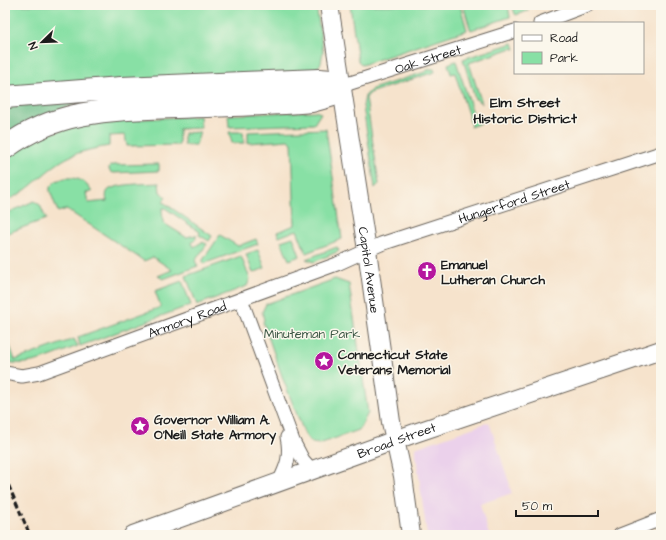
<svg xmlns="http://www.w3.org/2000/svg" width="666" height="540" viewBox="0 0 666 540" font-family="'Architects Daughter',sans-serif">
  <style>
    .built { fill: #ebd1eb }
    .green { fill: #88e0a5; stroke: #527e60 }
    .forest { fill: #6ebe8a; stroke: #456d53 }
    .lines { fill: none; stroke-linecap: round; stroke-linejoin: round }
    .street-casing { stroke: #68625a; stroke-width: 15 }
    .secondary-casing { stroke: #68625a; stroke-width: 20 }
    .highway-casing { stroke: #68625a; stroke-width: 24 }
    .street { stroke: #fff; stroke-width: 13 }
    .secondary { stroke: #fff; stroke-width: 18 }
    .highway { stroke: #fff; stroke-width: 22 }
    .rail { stroke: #1c1c1c; stroke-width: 3; stroke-dasharray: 6 3; stroke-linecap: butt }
    .labels { text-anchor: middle; stroke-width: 3; stroke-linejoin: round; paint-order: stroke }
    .street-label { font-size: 13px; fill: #1c1c1c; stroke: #fbf7ec }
    .poi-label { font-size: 13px; font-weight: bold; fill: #1c1c1c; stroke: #fbf7ec; text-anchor: start }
    .park-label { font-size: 13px; fill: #3c5745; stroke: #fbf7ec }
    .neighbourhood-label { font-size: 14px; font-weight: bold; fill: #1c1c1c; stroke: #fbf7ec }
  </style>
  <rect width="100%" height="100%" fill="#fbf7ec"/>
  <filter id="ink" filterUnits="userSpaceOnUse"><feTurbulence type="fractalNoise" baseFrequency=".025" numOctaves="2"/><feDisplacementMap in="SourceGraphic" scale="8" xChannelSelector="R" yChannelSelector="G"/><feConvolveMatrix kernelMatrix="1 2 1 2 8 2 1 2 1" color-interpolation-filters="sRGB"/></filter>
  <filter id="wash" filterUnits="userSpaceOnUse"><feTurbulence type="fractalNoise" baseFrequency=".012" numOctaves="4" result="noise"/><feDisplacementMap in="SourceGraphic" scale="16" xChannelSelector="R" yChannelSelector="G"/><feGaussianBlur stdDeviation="0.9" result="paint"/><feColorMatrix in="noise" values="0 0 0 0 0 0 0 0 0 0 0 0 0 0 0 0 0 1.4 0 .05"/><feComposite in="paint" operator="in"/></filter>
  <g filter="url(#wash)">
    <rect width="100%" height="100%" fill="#f6e3cc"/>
    <path class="built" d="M489,422l21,63 -1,1 3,7 -32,11 9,31h-62l-12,-87z"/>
    <g class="green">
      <path d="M5,5h311l7,46 -2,12 -6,8 -310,18z"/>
      <path d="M350,5h110l7,25 -105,35 -4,-4z"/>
      <path d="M463,5h45l2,12 -39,13 -1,-2z"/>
      <path d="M512,5h14l2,6 -12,4 -1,-1z"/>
      <path d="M513,43l2,6h-2l-1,-1 -43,15 13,41 -4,-4 -3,-1 -12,-40z"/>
      <path d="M456,61l19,58 6,4 -11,4 1,-3 -16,-51 -4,1 -3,-10z"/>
      <path d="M429,69h5l1,3 -63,20 -4,3 -2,3 13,86 -4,4 -12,-82 2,-10 7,-7 53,-17z"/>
      <path d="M315,111l6,2 -7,11 -85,3v-1l-1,-11z"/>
      <path d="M200,116l1,12 -22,1v16l-52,1 -2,-11 -16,1v10c-17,3 -34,6 -49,16 -21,14 -31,30 -55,39v-43l30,-20 53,-16z"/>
      <path d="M326,129l16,110 -36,14 -9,-23 -18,7 -2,-5 18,-7 -3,-82 -4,-3 -40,3v-11z"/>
      <path d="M200,132l-4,13h-12v-12z"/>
      <path d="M229,132h14l1,11h-12z"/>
      <path d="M159,164v7l-46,2 -3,-1 -1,-3 1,-3 3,-1z"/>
      <path d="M65,178c14,-1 20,3 27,14l-6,1 2,10 19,-2c-1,-3 -1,-7 0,-9 4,-9 43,-8 52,-9l1,9 6,5 -3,5 49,34 -3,5 -10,-6 1,-3 -35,-24h-2l-1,2 1,12 2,2 21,13 10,-2v3l-4,5 2,4 8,-5 5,2 -12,17 3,5 -35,13 -5,-3 14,-6 -19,-13 -9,4 -75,-50 -2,-2 -9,3 -8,-21v-4l6,-6z"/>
      <path d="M34,201l6,4 6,14 -41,15v-20z"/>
      <path d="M220,235l18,11 18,-7 2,5 -55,20v-4z"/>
      <path d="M293,237l7,19 -11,4 -8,-19z"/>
      <path d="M337,247l2,4 -25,11 -8,-3z"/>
      <path d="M258,250l7,18 -12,5 -7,-19z"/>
      <path d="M241,256l9,23 -3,7 -50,19 -11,-29z"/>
      <path d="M335,279l14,5 19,129 -9,17 -40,14 -7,-1 -7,-8 -22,-56 -20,-57 1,-2 -2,-8 4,-8z"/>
      <path d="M182,281l9,24 -111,41 -2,-9 83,-30 -6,-16z"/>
      <path d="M5,332l10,28 59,-21 4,7c-23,8 -49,23 -73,15z"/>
    </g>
    <path class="forest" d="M94,101l-14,2 -27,9 -48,28v-35z"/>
  </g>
  <g filter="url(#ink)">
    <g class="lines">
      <defs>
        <g id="street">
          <path d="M540,23l48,-18"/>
          <path id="s1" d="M341,86l174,-55"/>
          <path d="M241,299l52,142 10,19 9,10"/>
          <path id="s2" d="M5,373l17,3 17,-3 298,-109 44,-20 280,-91"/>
          <path d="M279,482c8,-16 12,-26 8,-45"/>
          <path d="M620,535l41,-16"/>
        </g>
        <g id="secondary">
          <path id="s3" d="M329,5l38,245 24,172 12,54 8,59"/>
          <path id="s4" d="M133,535l282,-102 246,-83"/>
        </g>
        <path id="highway" d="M5,97l116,-9 198,-8 13,1 9,5 -11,10 -18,5c-45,4 -91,4 -136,6 -62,2 -120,2 -171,41"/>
      </defs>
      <use href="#street" class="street-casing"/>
      <use href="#secondary" class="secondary-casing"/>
      <use href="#highway" class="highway-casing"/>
      <use href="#street" class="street"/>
      <use href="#secondary" class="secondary"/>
      <use href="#highway" class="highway"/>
      <path class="rail" d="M5,477l25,58"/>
    </g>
  </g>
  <defs>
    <symbol id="church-disc" viewBox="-11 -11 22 22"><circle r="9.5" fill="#b5179e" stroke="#fbf7ec"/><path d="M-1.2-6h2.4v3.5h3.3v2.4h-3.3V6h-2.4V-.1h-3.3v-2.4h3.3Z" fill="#fff"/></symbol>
    <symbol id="sight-disc" viewBox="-11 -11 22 22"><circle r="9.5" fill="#b5179e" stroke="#fbf7ec"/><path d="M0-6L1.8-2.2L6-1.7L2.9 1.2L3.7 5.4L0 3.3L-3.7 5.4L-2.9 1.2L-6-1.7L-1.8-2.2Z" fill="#fff"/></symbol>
  </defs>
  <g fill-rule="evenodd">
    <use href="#church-disc" x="416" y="260" width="22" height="22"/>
    <use href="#sight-disc" x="313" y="350" width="22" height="22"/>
    <use href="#sight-disc" x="129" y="415" width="22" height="22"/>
  </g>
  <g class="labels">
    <g class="street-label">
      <text dy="5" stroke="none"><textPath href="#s1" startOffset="91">Oak Street</textPath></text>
      <text dy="5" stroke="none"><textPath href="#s2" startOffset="540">Hungerford Street</textPath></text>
      <text dy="5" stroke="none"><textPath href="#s3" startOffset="268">Capitol Avenue</textPath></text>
      <text dy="5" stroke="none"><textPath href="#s2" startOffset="192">Armory Road</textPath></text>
      <text dy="5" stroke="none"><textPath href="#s4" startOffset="280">Broad Street</textPath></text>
    </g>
    <g class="poi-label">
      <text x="441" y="269">Emanuel<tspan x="441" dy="15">Lutheran Church</tspan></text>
      <text x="338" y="359">Connecticut State<tspan x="338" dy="15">Veterans Memorial</tspan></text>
      <text x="154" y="424">Governor William A.<tspan x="154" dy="15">O'Neill State Armory</tspan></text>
    </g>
    <g class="park-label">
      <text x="312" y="338">Minuteman Park</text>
    </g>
    <g class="neighbourhood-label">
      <text x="525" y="107">Elm Street<tspan x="525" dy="16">Historic District</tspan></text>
    </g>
  </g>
  <rect width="666" height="540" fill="none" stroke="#fbf7ec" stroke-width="20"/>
  <rect x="514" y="22" width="130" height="52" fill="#fbf7ec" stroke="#a29f99"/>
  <rect x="522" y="35" width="20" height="6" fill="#ffffff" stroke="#a29f99"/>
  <text x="550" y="42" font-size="12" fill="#1c1c1c">Road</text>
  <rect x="522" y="52" width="20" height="12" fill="#88e0a5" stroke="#a29f99"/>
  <text x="550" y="62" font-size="12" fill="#1c1c1c">Park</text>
  <g transform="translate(42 42) rotate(247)" stroke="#fbf7ec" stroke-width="3" paint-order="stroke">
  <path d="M0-3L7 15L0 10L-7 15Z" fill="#1c1c1c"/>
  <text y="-6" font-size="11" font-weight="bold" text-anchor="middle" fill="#1c1c1c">N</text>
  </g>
  <path d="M516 510v6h82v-6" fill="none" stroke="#1c1c1c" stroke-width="2"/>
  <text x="522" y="510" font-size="12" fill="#1c1c1c" stroke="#fbf7ec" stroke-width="3" paint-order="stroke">50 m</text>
</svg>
